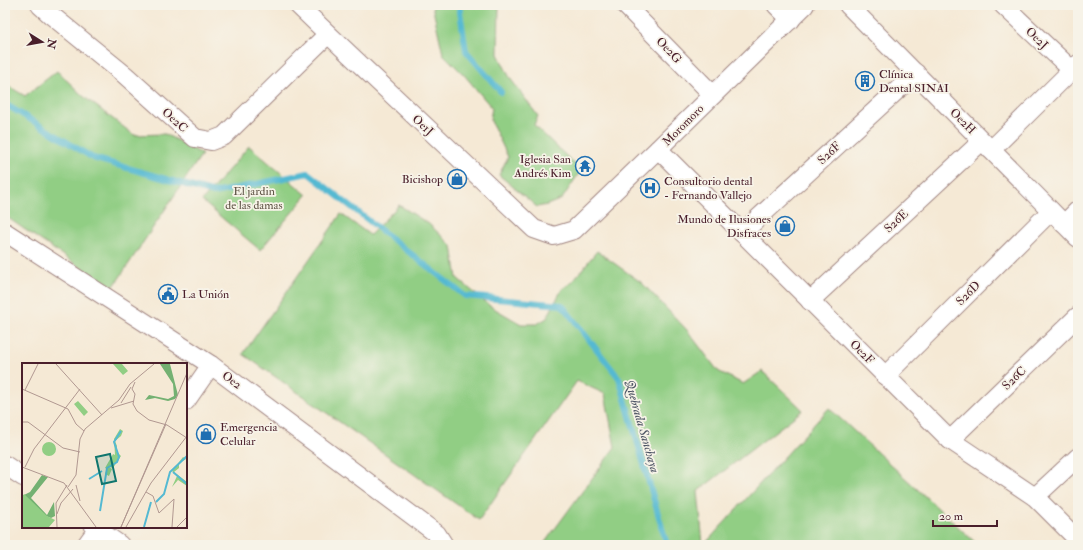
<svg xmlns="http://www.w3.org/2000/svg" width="1083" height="550" viewBox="0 0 1083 550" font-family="'IM FELL Double Pica',serif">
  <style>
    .green { fill: #91ce84; stroke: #6e7658 }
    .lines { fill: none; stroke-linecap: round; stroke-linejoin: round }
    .stream { stroke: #54b9d2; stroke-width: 6 }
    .minor-casing { stroke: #a08480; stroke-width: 20 }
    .minor { stroke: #fff; stroke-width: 18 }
    .labels { text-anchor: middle; stroke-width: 3.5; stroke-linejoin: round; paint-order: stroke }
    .street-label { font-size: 12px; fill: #4a1f2b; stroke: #f7f3e8 }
    .poi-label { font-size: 12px; fill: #4a1f2b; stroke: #f7f3e8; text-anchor: start }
    .park-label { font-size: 12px; fill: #5f5446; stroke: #f7f3e8 }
    .water-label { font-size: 13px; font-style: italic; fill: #4e5565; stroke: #f7f3e8 }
    .inset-river { fill: none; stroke: #54b9d2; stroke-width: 2 }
    .inset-road { fill: none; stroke: #b19891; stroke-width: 1 }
    .view { fill: #0f766e; fill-opacity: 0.15; stroke: #0f766e; stroke-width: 2 }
    .inset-edge { fill: none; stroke: #4a1f2b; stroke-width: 2 }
  </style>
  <rect width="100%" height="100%" fill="#f7f3e8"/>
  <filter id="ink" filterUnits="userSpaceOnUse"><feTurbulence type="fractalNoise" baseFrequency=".025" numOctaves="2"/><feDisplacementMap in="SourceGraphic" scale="8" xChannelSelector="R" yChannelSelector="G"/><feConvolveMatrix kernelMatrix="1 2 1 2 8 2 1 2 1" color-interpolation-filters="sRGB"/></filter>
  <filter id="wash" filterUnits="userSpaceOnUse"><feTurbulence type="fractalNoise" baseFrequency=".012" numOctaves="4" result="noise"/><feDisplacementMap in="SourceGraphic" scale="16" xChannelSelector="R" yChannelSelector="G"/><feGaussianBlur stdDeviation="0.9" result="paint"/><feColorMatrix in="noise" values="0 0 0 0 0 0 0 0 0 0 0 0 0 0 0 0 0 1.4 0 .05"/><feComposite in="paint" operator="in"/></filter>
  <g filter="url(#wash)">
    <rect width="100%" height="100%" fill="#f5e9d5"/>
    <g class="green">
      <path d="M432,5h67l-1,49 12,24 28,38 -4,9 47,45 -19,29 -15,6 -10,2 -38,-32 9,-18 -18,-38 2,-11 -27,-32 -22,-22z"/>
      <path d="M57,71l26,25 51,39 31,-1 37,20 -90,135 -107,-73v-132l20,12z"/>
      <path d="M249,146l58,49 -47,55 -58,-49z"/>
      <path d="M399,205l30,19 23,22 5,32 33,28 31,18h16l10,-6 15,-29 9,-6 26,-32 45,32 45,47 31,41 25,13 19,-13 41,39 -105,81 5,54h-160l72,-98 -10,-53 -28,-13 -98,139 -236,-166 98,-140 29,21z"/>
      <path d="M829,408l149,137h-274z"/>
    </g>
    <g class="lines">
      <g class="stream">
        <path d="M459,5l7,46 35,41"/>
        <path d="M5,104l88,54 121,35 94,-20 157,123 97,9 57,73 48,167"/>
      </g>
    </g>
  </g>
  <g filter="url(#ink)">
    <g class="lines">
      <defs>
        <g id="minor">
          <path d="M40,5l11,10 74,60 70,63 16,3 13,-5 104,-102"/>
          <path d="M298,5l30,29 206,195 20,7 20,-6 84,-81 147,-144"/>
          <path d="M625,5l88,90"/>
          <path d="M776,5l15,15"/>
          <path d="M848,5l230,233"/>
          <path d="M1003,5l69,65"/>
          <path d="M658,149l292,291 85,57 43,43"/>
          <path d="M991,150l87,-86"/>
          <path d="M1064,224l14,-14"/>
          <path d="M5,232l206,133 226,169 7,11"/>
          <path d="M742,233l174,-160"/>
          <path d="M810,301l172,-160"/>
          <path d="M885,376l166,-165"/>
          <path d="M186,401l25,-36"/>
          <path d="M950,440l128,-124"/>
          <path d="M5,465l18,12"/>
          <path d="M1035,497l43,-40"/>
          <path d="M94,527l26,18"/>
          <path d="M86,545l13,-18"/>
        </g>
      </defs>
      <use href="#minor" class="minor-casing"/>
      <use href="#minor" class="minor"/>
    </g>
  </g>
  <defs>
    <symbol id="building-ring" viewBox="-11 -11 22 22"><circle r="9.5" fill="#f7f3e8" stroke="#1f6fb2" stroke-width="1.5"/><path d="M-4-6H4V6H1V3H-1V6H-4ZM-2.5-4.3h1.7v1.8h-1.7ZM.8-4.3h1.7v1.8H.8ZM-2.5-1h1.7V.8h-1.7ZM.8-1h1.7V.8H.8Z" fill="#1f6fb2"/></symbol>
    <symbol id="temple-ring" viewBox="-11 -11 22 22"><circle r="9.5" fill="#f7f3e8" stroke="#1f6fb2" stroke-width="1.5"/><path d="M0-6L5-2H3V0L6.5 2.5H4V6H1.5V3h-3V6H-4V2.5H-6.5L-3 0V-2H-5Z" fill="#1f6fb2"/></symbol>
    <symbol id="shop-ring" viewBox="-11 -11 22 22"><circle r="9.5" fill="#f7f3e8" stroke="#1f6fb2" stroke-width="1.5"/><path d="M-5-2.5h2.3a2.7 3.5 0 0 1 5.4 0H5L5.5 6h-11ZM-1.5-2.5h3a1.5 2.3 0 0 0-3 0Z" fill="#1f6fb2"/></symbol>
    <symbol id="hospital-ring" viewBox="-11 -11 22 22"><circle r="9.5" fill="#f7f3e8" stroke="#1f6fb2" stroke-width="1.5"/><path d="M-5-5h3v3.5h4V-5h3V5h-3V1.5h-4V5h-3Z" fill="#1f6fb2"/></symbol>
    <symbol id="civic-ring" viewBox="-11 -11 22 22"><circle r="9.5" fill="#f7f3e8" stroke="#1f6fb2" stroke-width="1.5"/><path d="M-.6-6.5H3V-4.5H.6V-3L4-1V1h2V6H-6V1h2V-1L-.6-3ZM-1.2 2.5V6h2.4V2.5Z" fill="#1f6fb2"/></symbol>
  </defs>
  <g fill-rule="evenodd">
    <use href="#building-ring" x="854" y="70" width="22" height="22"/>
    <use href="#temple-ring" x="574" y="155" width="22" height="22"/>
    <use href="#shop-ring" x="446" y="168" width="22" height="22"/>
    <use href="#hospital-ring" x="639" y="177" width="22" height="22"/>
    <use href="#shop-ring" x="774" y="215" width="22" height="22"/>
    <use href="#civic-ring" x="157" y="283" width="22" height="22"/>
    <use href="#shop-ring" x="195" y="423" width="22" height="22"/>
  </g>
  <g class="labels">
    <g class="street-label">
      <text transform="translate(1037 38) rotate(44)" y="4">Oe2J</text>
      <text transform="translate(669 50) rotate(46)" y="4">Oe2G</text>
      <text transform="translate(175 120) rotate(42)" y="4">Oe2C</text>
      <text transform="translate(963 121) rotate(45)" y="4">Oe2H</text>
      <text transform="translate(423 125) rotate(43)" y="4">Oe1J</text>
      <text transform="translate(683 125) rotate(-45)" y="4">Moromoro</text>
      <text transform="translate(829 153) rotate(-43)" y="4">S26F</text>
      <text transform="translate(896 221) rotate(-43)" y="4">S26E</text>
      <text transform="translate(968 293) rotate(-45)" y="4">S26D</text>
      <text transform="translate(862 352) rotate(45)" y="4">Oe2F</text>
      <text transform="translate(1014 378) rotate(-44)" y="4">S26C</text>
      <text transform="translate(232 380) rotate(37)" y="4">Oe2</text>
    </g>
    <g class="poi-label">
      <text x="879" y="78">Clínica<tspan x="879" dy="14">Dental SINAI</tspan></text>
      <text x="571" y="163" text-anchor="end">Iglesia San<tspan x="571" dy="14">Andrés Kim</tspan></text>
      <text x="443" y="183" text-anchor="end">Bicishop</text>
      <text x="664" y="185">Consultorio dental<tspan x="664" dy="14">- Fernando Vallejo</tspan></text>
      <text x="771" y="223" text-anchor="end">Mundo de Ilusiones<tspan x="771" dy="14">Disfraces</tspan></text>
      <text x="182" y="298">La Unión</text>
      <text x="220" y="431">Emergencia<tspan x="220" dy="14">Celular</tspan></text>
    </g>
    <g class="park-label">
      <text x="254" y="195">El jardin<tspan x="254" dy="14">de las damas</tspan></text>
    </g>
    <g class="water-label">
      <text transform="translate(643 426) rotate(74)" y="5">Quebrada Sanchaya</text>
    </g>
  </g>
  <g transform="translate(22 363)">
    <rect width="165" height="165" fill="#f5e9d5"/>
    <path d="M98,66l3,2 -2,5 -6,5 2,5 -1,5 5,5 -8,12 -4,-1 3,2 -3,7 -4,-2 2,-5 -2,-1 8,-14 2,1 -1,-16zM20 86a7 7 0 1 1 14 0a7 7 0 1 1-14 0ZM161,94l3,2 -7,4v5l-5,4 13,10v4l-9,-6 -6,7 5,-11 -5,-5z" fill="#91ce84"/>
    <path d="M138,1h10l8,31 -3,4 -7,2 -13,-3 -10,2 4,-5 19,4 6,-3 -1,-12zM20,112l6,2 -17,21 16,17 7,-13 1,14 -4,2 -29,-11v-11l8,-4z" fill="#74b172"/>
    <path d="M91,1h9l6,7 -5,4zM56,38l10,11 -4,4 -10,-12zM2,131l23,22 8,4 -6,7h-27v-30z" fill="#91ce84"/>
    <path class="inset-river" d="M151,109l14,12M67,116l13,-8M134,139l8,-8 6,-22 17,-16M78,148l7,-43 10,-6 2,-5 -5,-15 7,-11M122,164l7,-25"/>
    <path class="inset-road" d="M34,1l46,51M113,19l-3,7 3,5 -2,10 4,7 12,9 18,5 20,13M0,26l46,20 8,15 8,7M3,27l13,-26M99,40l10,-16M89,45l23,-7M0,59h6l35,26 17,4M0,104l42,16 32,44M3,104l9,-18 46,-60M54,122l4,16M46,124l8,-12 4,-36 5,-10 34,-29 11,-16 24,-20M124,129l7,4 6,17 15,-14M35,151l4,-11 12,-14M35,164l-1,-24 11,-18M99,164l45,-103M99,164l66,-154M104,164l25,-44 36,-47M150,164l2,-28M155,164l10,-10"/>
    <path class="view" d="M88,91l6,27 -14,3 -6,-27z"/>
    <rect width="165" height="165" class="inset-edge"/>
  </g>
  <rect width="1083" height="550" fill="none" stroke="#f7f3e8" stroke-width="20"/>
  <g transform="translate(42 42) rotate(101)" stroke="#f7f3e8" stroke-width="3" paint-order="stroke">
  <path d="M0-3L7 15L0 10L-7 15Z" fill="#4a1f2b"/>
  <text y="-6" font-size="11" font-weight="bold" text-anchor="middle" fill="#4a1f2b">N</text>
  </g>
  <path d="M933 520v6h64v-6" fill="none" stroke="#4a1f2b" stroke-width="2"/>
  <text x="939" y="520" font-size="12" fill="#4a1f2b" stroke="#f7f3e8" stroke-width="3" paint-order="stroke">20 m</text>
</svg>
